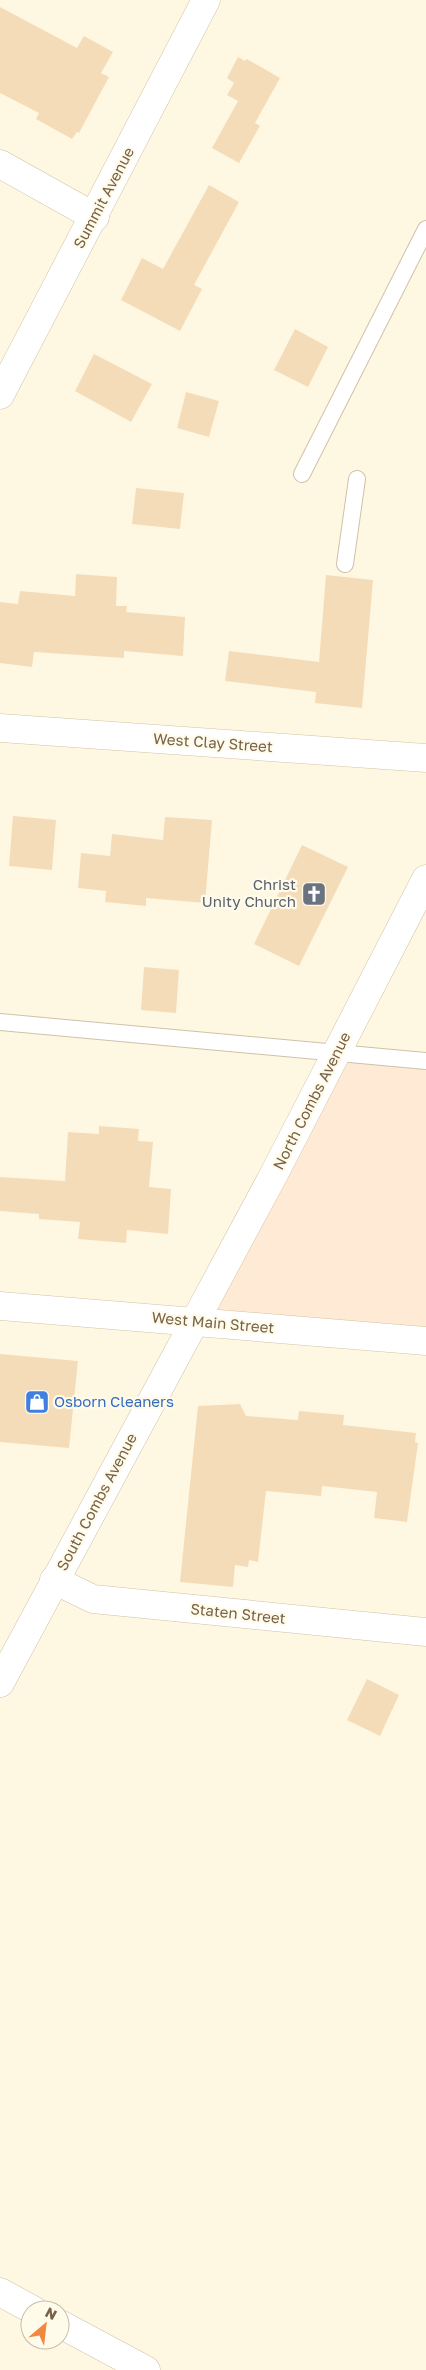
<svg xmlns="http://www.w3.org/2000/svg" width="426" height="2370" viewBox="0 0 426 2370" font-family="'Golos Text',sans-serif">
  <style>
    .commercial { fill: #ffead6 }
    .building { fill: #f5dcb9 }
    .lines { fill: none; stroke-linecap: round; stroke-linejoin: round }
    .lane-casing { stroke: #d0c1a9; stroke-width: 18 }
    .street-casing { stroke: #d0c1a9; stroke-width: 29 }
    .secondary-casing { stroke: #d3c3a6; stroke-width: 29 }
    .lane { stroke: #fff; stroke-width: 16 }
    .street { stroke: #fff; stroke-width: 28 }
    .secondary { stroke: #fff; stroke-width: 28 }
    .labels { text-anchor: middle; stroke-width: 4.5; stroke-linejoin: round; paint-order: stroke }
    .street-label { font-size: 15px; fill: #786247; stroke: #fffbeb }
    .worship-label { font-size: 15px; fill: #5b616d; stroke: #fffbeb; text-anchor: end }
    .shop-label { font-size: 15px; fill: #366cbe; stroke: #fffbeb; text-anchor: start }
  </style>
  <rect width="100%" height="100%" fill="#fef8e3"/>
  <path class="commercial" d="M336,1054l90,7v280l-231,-20z"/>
  <g class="building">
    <path d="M0,7l77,41 7,-12 29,16 -12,21 8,4 -30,56 -2,-1 -5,7 -36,-20 3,-6 -39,-20z"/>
    <path d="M238,57l7,4 2,-2 33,19 -25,45 5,3 -21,37 -27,-15 26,-47 -11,-6 7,-12 -7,-5z"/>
    <path d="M209,185l30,17 -45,83 8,4 -22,42 -59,-31 21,-42 21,11z"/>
    <path d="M295,329l33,18 -20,40 -34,-17z"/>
    <path d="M94,354l58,30 -21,38 -56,-31z"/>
    <path d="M186,392l33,9 -10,36 -32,-9z"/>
    <path d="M136,488l48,5 -4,36 -48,-5z"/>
    <path d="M76,574l41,3 -1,29h11l-1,6 59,5 -2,39 -59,-5v7l-90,-6 -2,15 -32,-4v-61l18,2 2,-13 55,5z"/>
    <path d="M326,575l47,5 -11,128 -47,-5 1,-11 -91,-11 4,-30 90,11z"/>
    <path d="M13,816l43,4 -4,50 -43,-4z"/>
    <path d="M165,817l47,3 -7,83 -59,-5v8l-41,-4 1,-11 -28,-3 3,-35 29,3 2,-22 51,6z"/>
    <path d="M302,845l46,22 -49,99 -45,-22z"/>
    <path d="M144,967l35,3 -3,43 -35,-3z"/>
    <path d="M99,1126l40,3 -1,12 15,1 -4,45 22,2 -3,45 -41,-4 -1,13 -48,-4 2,-17 -41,-3v-5l-39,-3v-34l65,4 3,-49 31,2z"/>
    <path d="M0,1354l78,7 -9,87 -69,-6z"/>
    <path d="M240,1404l6,12 52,4 1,-9 45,4 -1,10 73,8 -1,9 3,1 -11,79 -33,-4 3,-26 -55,-6 -1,10 -55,-5 -8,71 -9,-2 -1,7 -13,-2 -2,22 -53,-5 18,-176z"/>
    <path d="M367,1679l32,16 -19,41 -33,-16z"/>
  </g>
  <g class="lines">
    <defs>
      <g id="lane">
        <path d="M302,474l124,-245"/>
        <path d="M345,564l12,-85"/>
        <path d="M0,1022l426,39"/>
      </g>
      <g id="street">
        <path d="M0,164l95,53"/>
        <path d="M54,1580l39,19 333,33"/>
        <path d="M0,1683l195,-362"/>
        <path d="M0,2292l33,18"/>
        <path d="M60,2324l86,46"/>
      </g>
      <g id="secondary">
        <path d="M0,395l206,-395"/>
        <path d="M0,728l426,30"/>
        <path d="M0,1306l426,35"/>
        <path d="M195,1321l79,-147 152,-295"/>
      </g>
    </defs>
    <use href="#lane" class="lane-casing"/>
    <use href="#street" class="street-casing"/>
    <use href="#secondary" class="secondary-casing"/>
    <use href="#lane" class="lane"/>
    <use href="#street" class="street"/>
    <use href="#secondary" class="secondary"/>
  </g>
  <defs>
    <symbol id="church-square" viewBox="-11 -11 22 22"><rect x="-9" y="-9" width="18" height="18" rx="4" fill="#6b7280" stroke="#fffbeb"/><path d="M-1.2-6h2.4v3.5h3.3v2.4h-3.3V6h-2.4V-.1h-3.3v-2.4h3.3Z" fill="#fff"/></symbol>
    <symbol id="shop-square" viewBox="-11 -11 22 22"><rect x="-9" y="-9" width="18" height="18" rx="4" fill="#3f7fe0" stroke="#fffbeb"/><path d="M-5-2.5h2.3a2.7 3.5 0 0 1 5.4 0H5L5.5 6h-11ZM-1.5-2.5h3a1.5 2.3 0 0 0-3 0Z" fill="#fff"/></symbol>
  </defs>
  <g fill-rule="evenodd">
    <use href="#church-square" x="300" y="880" width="28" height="28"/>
    <use href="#shop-square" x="23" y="1388" width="28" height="28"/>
  </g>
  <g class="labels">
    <g class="street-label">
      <text transform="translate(104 198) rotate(-62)" y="5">Summit Avenue</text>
      <text transform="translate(213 743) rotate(4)" y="5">West Clay Street</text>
      <text transform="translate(312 1101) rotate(-63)" y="5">North Combs Avenue</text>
      <text transform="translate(213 1323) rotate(5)" y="5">West Main Street</text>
      <text transform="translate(97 1502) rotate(-62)" y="5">South Combs Avenue</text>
      <text transform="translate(238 1614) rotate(6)" y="5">Staten Street</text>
    </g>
    <g class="worship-label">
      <text x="296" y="890">Christ<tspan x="296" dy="17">Unity Church</tspan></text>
    </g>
    <g class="shop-label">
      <text x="54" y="1407">Osborn Cleaners</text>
    </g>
  </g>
  <g transform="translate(45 2325) rotate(28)"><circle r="24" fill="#fffbeb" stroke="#c9bea9"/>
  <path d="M0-4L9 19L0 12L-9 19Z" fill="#f08840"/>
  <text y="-8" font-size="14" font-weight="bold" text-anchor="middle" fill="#786247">N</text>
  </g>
</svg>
